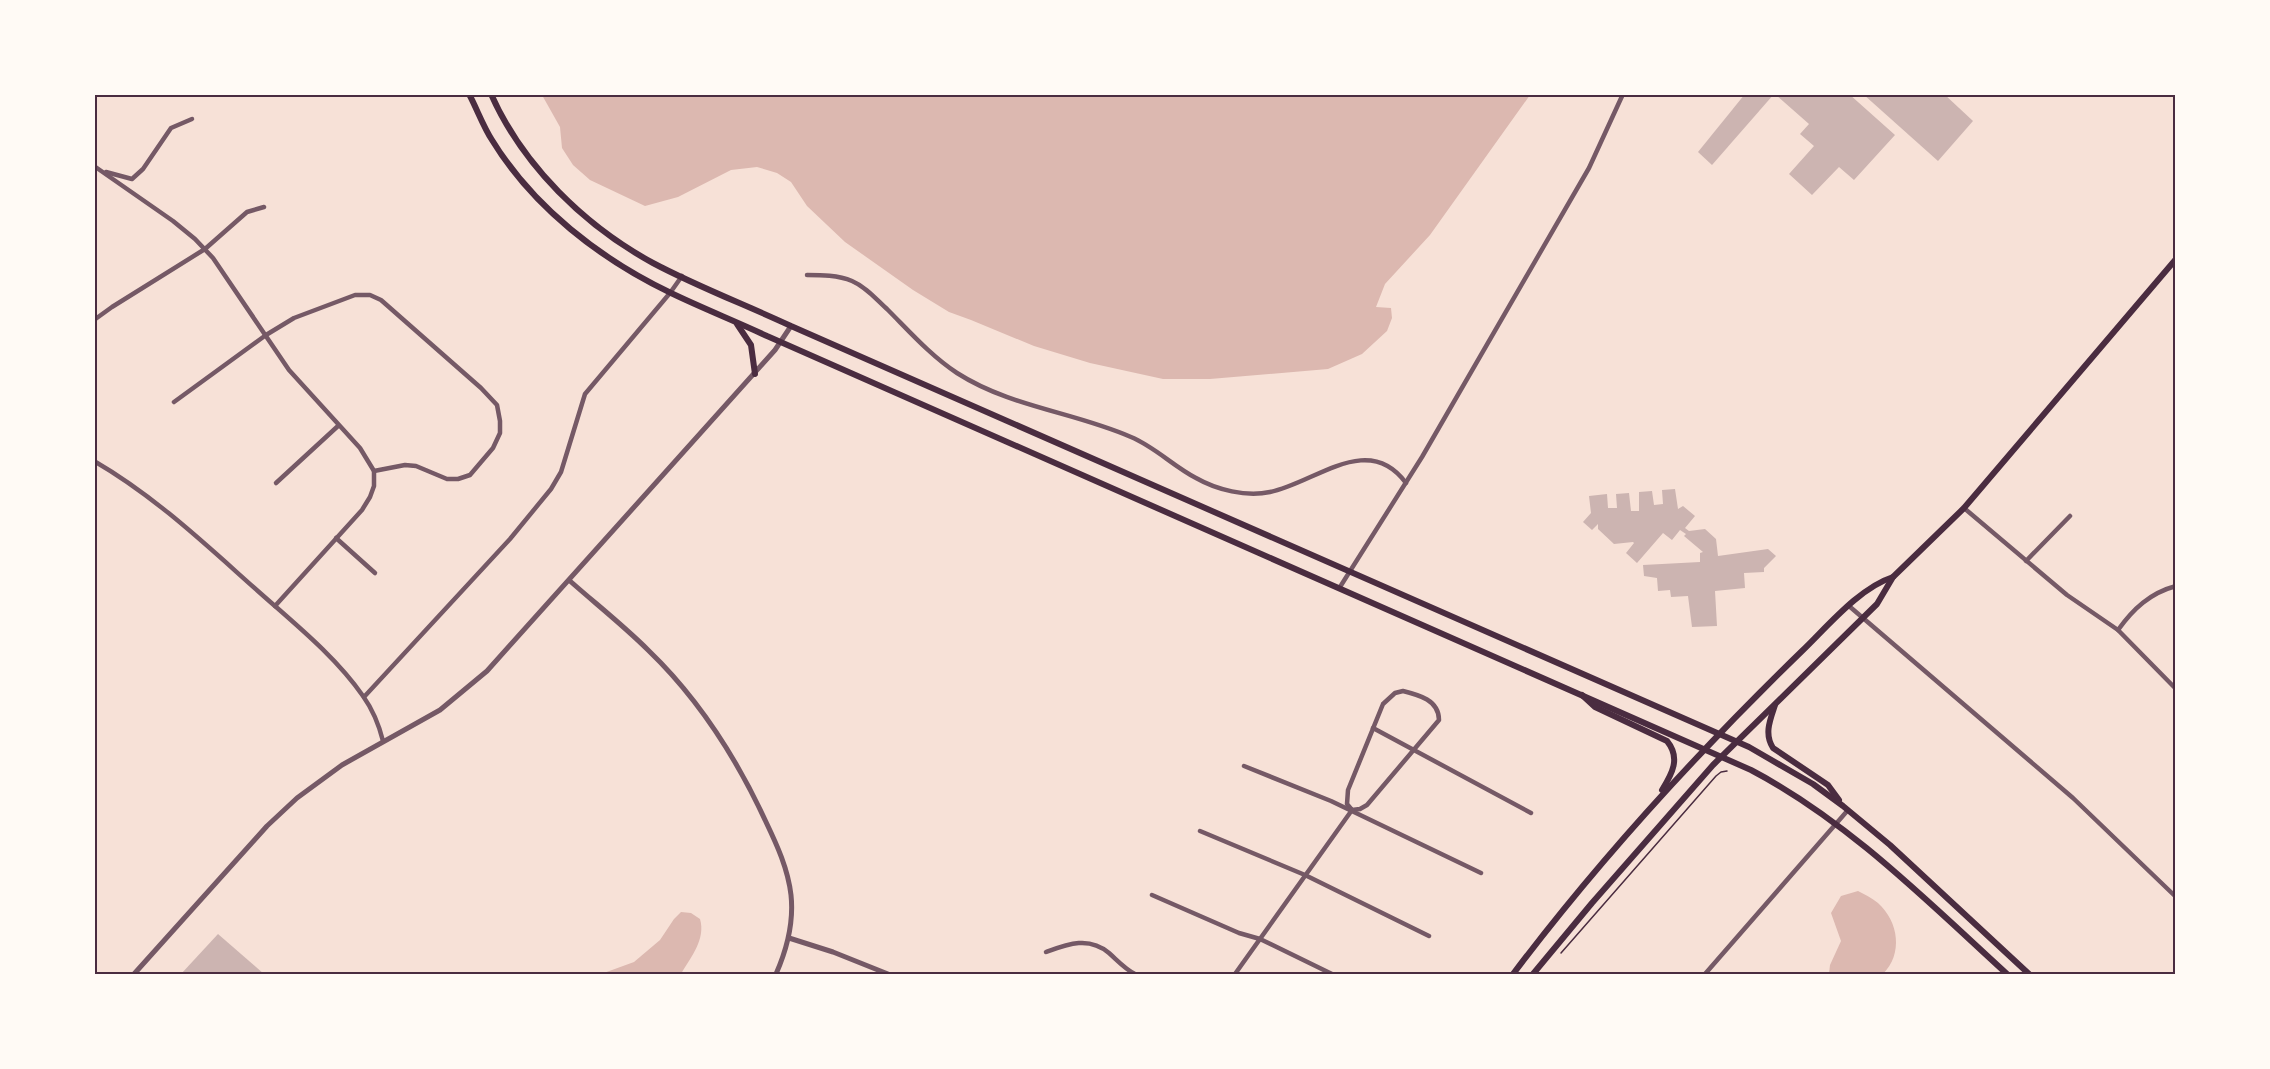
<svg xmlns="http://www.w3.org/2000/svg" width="2270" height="1069" viewBox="0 0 2270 1069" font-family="'Golos Text',sans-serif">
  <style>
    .water { fill: #dcb8b0 }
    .building { fill: #ccb4b1 }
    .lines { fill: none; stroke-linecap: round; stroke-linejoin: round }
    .path { stroke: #4a2c40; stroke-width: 1.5 }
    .minor { stroke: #755966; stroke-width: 4.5 }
    .tertiary { stroke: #755966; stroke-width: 5 }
    .secondary { stroke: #4a2c40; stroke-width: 6 }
    .neatline { fill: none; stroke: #4a2c40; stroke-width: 2 }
  </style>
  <rect width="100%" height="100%" fill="#f7e1d7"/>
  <g class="water">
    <path d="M542,95h988l-100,140 -45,49 -9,23 15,1 1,10 -5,13 -25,23 -34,15 -118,10h-47l-73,-16 -56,-17 -63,-26 -22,-8 -36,-22 -68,-48 -38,-36 -16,-24 -14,-9 -20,-6 -26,3 -53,27 -33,9 -55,-26 -17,-15 -11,-17 -2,-21z"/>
    <path d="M1858,891c6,3 14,7 20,12 21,19 25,51 5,71h-54l1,-9 11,-24 -10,-28 10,-17z"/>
    <path d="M681,912l10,1 9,6c6,20 -9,38 -19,55h-80l33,-12 26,-22 14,-21z"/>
  </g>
  <g class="building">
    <path d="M1745,94h29l-62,71 -14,-13z"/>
    <path d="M1775,94h74l46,41 -41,45 -15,-13 -27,28 -23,-21 25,-28 -14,-12 9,-10z"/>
    <path d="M1863,94h81l29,27 -35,40z"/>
    <path d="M1675,489l3,20 5,-3 12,10 -10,12 4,3 16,-2 11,10 2,17 50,-7 8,7 -12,12v4l-20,1 1,15 -30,3 2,35 -25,1 -4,-31 -17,1 -1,-7 -12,1 -1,-13 -13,-2 -1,-11 57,-3v-9l3,-1 -19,-16 2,-2 -6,-4 -8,10 -9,-7 -26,30 -11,-10 8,-10 -1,-1 -19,2 -16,-15v-5l-6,6 -9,-8 8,-9 -2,-17 18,-2 1,14h9l-1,-14 13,-1 2,18h8v-19l13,-1 2,14 9,-1 -1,-14z"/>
    <path d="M218,934l46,40h-83z"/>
  </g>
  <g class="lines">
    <path class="path" d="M1561,953l155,-177 5,-4 6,-1"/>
    <g class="minor">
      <path d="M94,166l79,55 22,18 18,19 76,112 71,78 14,23v15l-4,11 -8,13 -87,96"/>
      <path d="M106,172l26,7 11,-10 28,-41 21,-9"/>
      <path d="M807,275c14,0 31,0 45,6 14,6 24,18 35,28 22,22 44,47 70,64 53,34 117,39 174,64 24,10 42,29 65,41 21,12 50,19 74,14 45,-9 98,-61 136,-9"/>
      <path d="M94,320l18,-13 93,-58 42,-37 17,-5"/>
      <path d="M174,402l92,-67 28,-17 61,-23h15l11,5 100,88 16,17 3,16v12l-7,15 -23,27 -12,4h-11l-31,-13 -11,-1 -31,6"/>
      <path d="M94,461c62,36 112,84 165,131 36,32 76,64 104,104 10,14 16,29 20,45"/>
      <path d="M276,483l62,-57"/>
      <path d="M1964,508l103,87 51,35 58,59"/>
      <path d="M336,538l39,35"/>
      <path d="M2026,561l44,-45"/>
      <path d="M1340,587l82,-130 167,-289 34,-74"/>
      <path d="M1849,606l224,192 103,99"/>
      <path d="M2118,630c15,-21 32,-37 58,-44"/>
      <path d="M1403,691c16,4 36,9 36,29l-72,85 -7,4 -8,1 -5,-6 1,-14 35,-86 12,-11z"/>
      <path d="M364,697l146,-158 41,-50 10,-17 24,-78 85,-101 12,-17"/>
      <path d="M1373,728l158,85"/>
      <path d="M1244,766l87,35 150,72"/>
      <path d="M1200,831l105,44 124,61"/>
      <path d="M1152,895l87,38 21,6 72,35"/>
      <path d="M1046,952c22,-8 43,-16 63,1 9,8 16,16 26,21"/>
      <path d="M1235,974l117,-164"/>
      <path d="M1705,974l143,-164"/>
    </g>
    <g class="tertiary">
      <path d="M570,581c26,23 54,45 78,69 51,49 89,109 118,172 11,23 22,47 25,73 3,28 -4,54 -15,79"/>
      <path d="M789,938l44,14 55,22"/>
      <path d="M134,974l133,-148 30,-28 45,-33 98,-55 47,-39 288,-321 16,-24"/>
    </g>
    <g class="secondary">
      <path d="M469,94c8,15 14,32 23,46 41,67 108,119 179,153 31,15 64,28 96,43l984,434c97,51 176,131 256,204"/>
      <path d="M491,94c32,72 94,132 162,169 43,23 93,42 138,63l958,421 64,37 30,22 47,39 139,129"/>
      <path d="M737,324l14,21 4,29"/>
      <path d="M1582,695l13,12 72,34c14,17 5,33 -5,49"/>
      <path d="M1775,705c-5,15 -11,29 -2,43l55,37 11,15"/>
      <path d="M1513,974c87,-115 185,-222 289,-323 25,-24 57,-63 91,-74"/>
      <path d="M1533,974l59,-71 121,-138 164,-161 16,-27 71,-69 212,-249"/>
    </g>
  </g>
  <rect width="2270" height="1069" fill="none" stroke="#fffaf5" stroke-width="192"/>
  <rect x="96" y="96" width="2078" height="877" class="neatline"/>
</svg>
